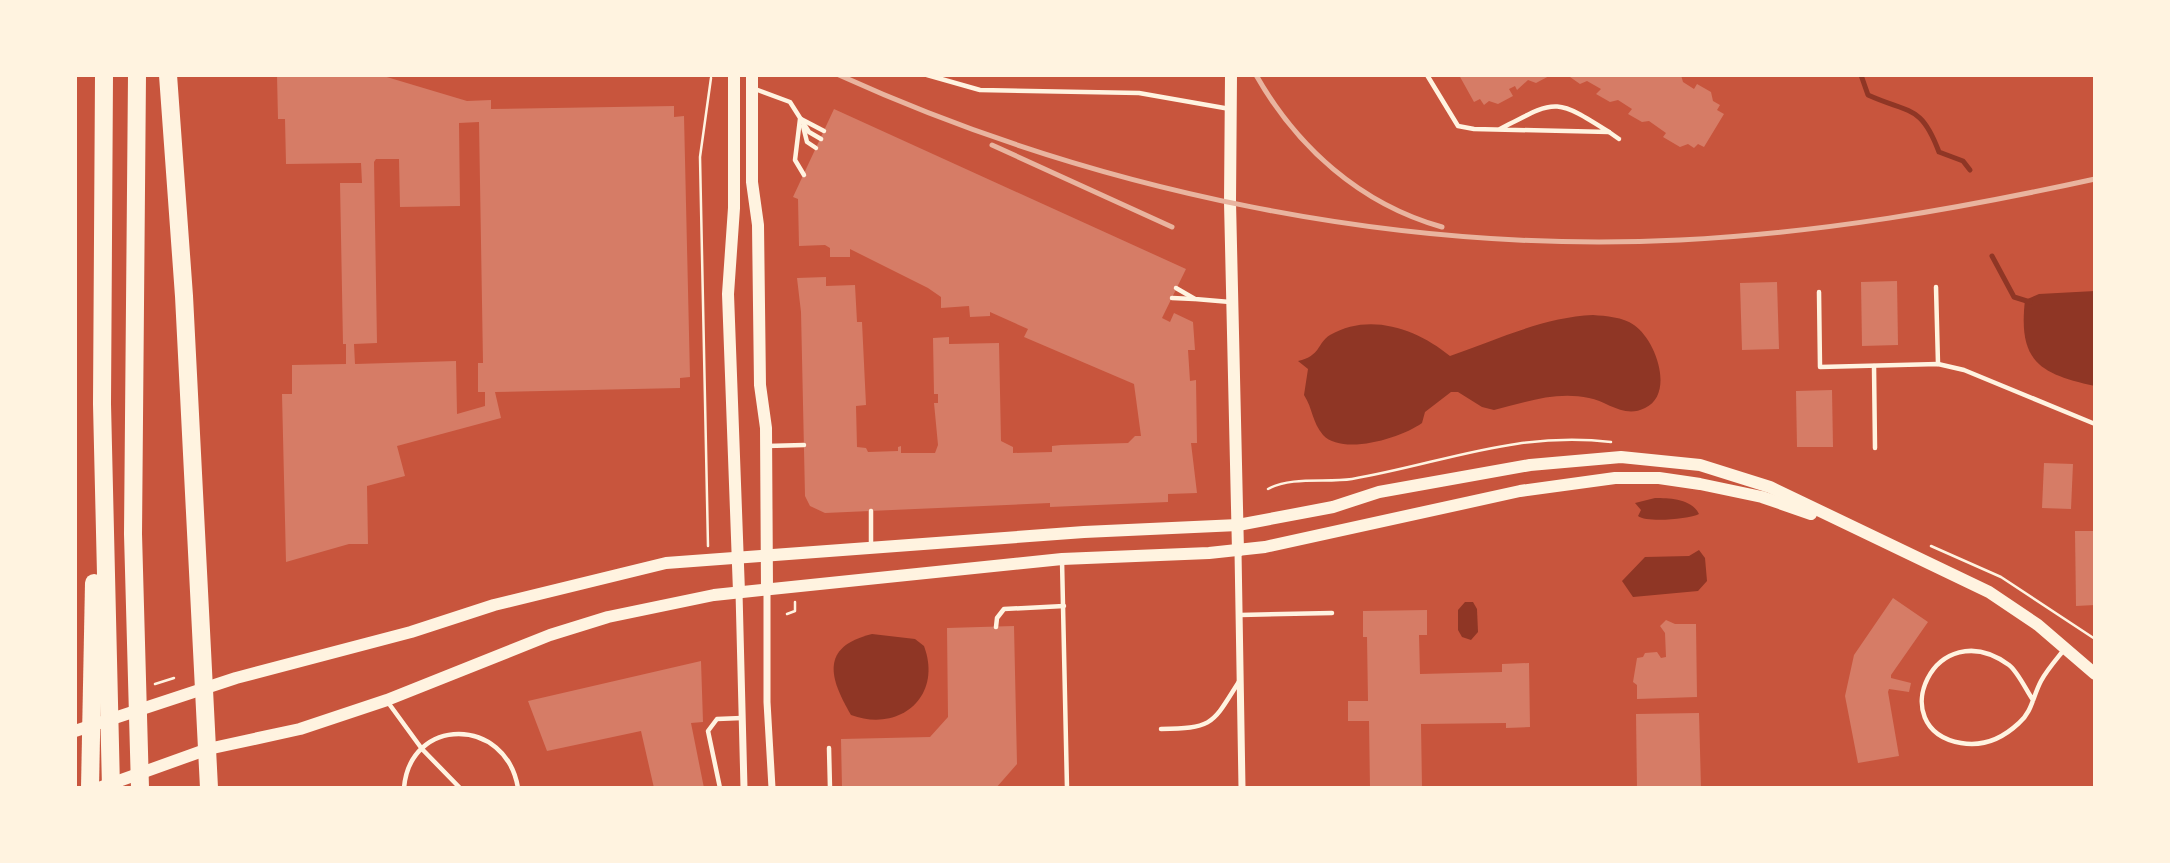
<svg xmlns="http://www.w3.org/2000/svg" width="2170" height="863" viewBox="0 0 2170 863" font-family="Roboto,sans-serif">
  <style>
    .water { fill: #8f3625 }
    .lines { fill: none; stroke-linecap: round; stroke-linejoin: round }
    .stream { stroke: #8f3625; stroke-width: 5 }
    .building { fill: #d67c66; fill-rule: evenodd }
    .path { stroke: #fff3e0; stroke-width: 2.5 }
    .service { stroke: #fff3e0; stroke-width: 4.5 }
    .minor { stroke: #fff3e0; stroke-width: 7 }
    .tertiary { stroke: #fff3e0; stroke-width: 12 }
    .motorway { stroke: #fff3e0; stroke-width: 18 }
    .rail { stroke: #e9b49f; stroke-width: 5 }
  </style>
  <rect width="100%" height="100%" fill="#c8553d"/>
  <g class="water">
    <path d="M2095,291v95c-56,-12 -77,-25 -70,-86l14,-6z"/>
    <path d="M1593,315c13,1 30,2 41,10 22,15 41,69 11,83 -21,11 -38,-7 -56,-10 -33,-7 -63,4 -95,12l-12,-3 -24,-15h-7l-26,20 -3,11c-21,15 -79,33 -99,12 -11,-13 -10,-26 -19,-40l4,-26 -10,-8c23,-5 19,-18 32,-26 40,-23 87,-6 120,21 46,-16 94,-39 143,-41z"/>
    <path d="M1655,498c15,0 37,1 44,16 -10,5 -52,9 -61,2l3,-6 -6,-7z"/>
    <path d="M1699,550l6,8 2,23 -9,10 -65,6 -11,-16 23,-24 44,-1z"/>
    <path d="M1465,602h8l4,7 1,23 -7,8 -9,-3 -4,-7v-20z"/>
    <path d="M872,634l43,5 9,7c19,51 -25,87 -73,69 -21,-36 -32,-68 21,-81z"/>
  </g>
  <g class="lines">
    <g class="stream">
      <path d="M1861,75l7,20c42,19 53,9 71,57l24,9 7,9"/>
      <path d="M1992,256l22,41 16,5"/>
    </g>
  </g>
  <g class="building">
    <path d="M277,75h103l87,26 24,-1v9l183,-3v11l10,-1 6,261 -10,1v10l-185,4 6,26 -104,28 8,30 -38,10 1,58h-19l-63,18 -4,-168h10v-29l54,-1v-20h-3l-3,-161h22l-1,-20 -75,1 -1,-45h-7zM479,122l4,241h-5v29h7v14l-28,8 -1,-53 -101,3 -1,-20 23,-1 -3,-181 2,-3h23l1,48 60,-1 -1,-83z"/>
    <path d="M1459,75h92l-15,8 -8,-3 -11,10 -2,-4 -6,3 4,7 -15,8 -9,-3 -5,4 -4,-6 -6,3z"/>
    <path d="M1572,75h109l2,7 11,7 3,-5 14,8 2,9 7,4 -3,5 7,4 -20,33 -6,-3 -4,4 -6,-4 -8,3 -17,-10 3,-4 -17,-12 -7,1 -14,-8 4,-5 -14,-9 -8,2 -14,-8 5,-5 -14,-8 -7,3 -10,-7z"/>
    <path d="M834,109l352,160 -24,49 8,4 4,-9 19,9 2,28h-7l2,31 6,-1 1,63h-6l6,50 -29,1v8l-118,5v-4l-225,10 -15,-7 -5,-10 -4,-184 -4,-34 29,-1v9l29,-1 2,37h5l4,83 -10,1 1,41 9,1 2,4 30,-1v-4l3,-1v7h34l3,-8 -4,-42h4v-9h-4l-1,-56 16,-1v7l50,-1 2,98 12,6v6l39,-1v-6l9,-1 67,-2 7,-7h6l-7,-52 -110,-47 4,-8 -38,-17v4l-20,1 -1,-11 -28,2v-11l-13,-9 -78,-39v8h-20v-9l-5,-3 -26,1 -1,-47 -5,-2z"/>
    <path d="M1897,281l1,64 -36,1 -1,-64z"/>
    <path d="M1777,282l2,67 -37,1 -2,-67z"/>
    <path d="M1832,390l1,57h-36l-1,-56z"/>
    <path d="M2044,463l29,1 -2,45 -29,-1z"/>
    <path d="M2075,531h20v74l-19,1z"/>
    <path d="M1893,598l35,24 -37,53v3l20,5 -2,9 -20,-3 -1,3 11,64 -41,7 -13,-67 9,-41z"/>
    <path d="M1427,610v25h-8l1,39 82,-2v-8l27,-1 1,64 -24,1v-5l-85,1 1,64h-52l-1,-67h-21v-20h20l-1,-64h-4v-26z"/>
    <path d="M1666,620l9,4h21l1,73 -60,2v-14l-4,-3 4,-24 6,-1 2,-4 12,-1 4,6 5,-1 -1,-24 -5,-7z"/>
    <path d="M1014,626l3,138 -21,24h-154l-1,-49 89,-2 18,-20 -1,-89z"/>
    <path d="M701,661l2,61 -12,1 13,65h-50l-13,-57 -94,20 -19,-50z"/>
    <path d="M1699,713l2,75h-64l-1,-74z"/>
  </g>
  <g class="lines">
    <g class="path">
      <path d="M1268,489c24,-13 58,-6 84,-10 92,-16 163,-48 259,-37"/>
      <path d="M708,546l-8,-389 11,-79"/>
      <path d="M1931,546l70,31 94,62"/>
      <path d="M787,614l8,-3v-9"/>
      <path d="M155,684l19,-6"/>
    </g>
    <g class="service">
      <path d="M927,75l53,15 159,3 91,16"/>
      <path d="M1427,75l31,51 16,3 135,3c-55,-35 -53,-32 -109,-3"/>
      <path d="M755,89l35,13 19,30 12,7"/>
      <path d="M800,119l-5,41 9,15"/>
      <path d="M801,119l23,12"/>
      <path d="M803,126l4,16 9,6"/>
      <path d="M1609,132l10,7"/>
      <path d="M1936,287l2,77"/>
      <path d="M1176,288l19,11 35,3"/>
      <path d="M1819,292l1,75 118,-3 26,6 131,54"/>
      <path d="M1172,298l22,1"/>
      <path d="M1874,366l1,82"/>
      <path d="M767,446l37,-1"/>
      <path d="M871,545v-34"/>
      <path d="M1062,560l5,228"/>
      <path d="M1240,615l92,-2"/>
      <path d="M996,627l1,-9 7,-9 60,-3"/>
      <path d="M2033,700c-7,-10 -15,-28 -24,-35 -74,-54 -127,64 -48,78 22,4 42,-5 58,-20 13,-11 14,-27 22,-42 6,-11 14,-20 22,-30"/>
      <path d="M387,701l35,48 38,39"/>
      <path d="M1161,729c54,-1 51,-5 79,-49"/>
      <path d="M829,748l1,40"/>
      <path d="M404,788c6,-72 102,-72 114,0"/>
      <path d="M720,788l-12,-57 9,-12 25,-1"/>
    </g>
    <g class="minor">
      <path d="M1238,551l4,237"/>
      <path d="M767,589v113l5,86"/>
      <path d="M739,592l5,196"/>
    </g>
    <g class="tertiary">
      <path d="M734,75v133l-6,86 11,298"/>
      <path d="M752,75v107l6,43 2,160 6,43 1,161"/>
      <path d="M1231,75l-1,127 8,349"/>
      <path d="M75,731l161,-53 175,-46 83,-27 172,-42 418,-31 154,-7 95,-18 46,-15 151,-27 91,-8 79,8 70,22 219,105 49,33 57,49"/>
      <path d="M99,788l109,-39 92,-20 87,-29 163,-65 58,-18 106,-22 348,-36 147,-6 56,-6 255,-56 95,-13h44l41,6 62,13 49,17"/>
    </g>
    <g class="motorway">
      <path d="M104,75l-2,329 9,384"/>
      <path d="M137,75l-4,459 7,254"/>
      <path d="M168,75l16,221 25,492"/>
      <path d="M90,788l4,-205"/>
    </g>
    <g class="rail">
      <path d="M839,75c258,117 558,179 841,165 141,-7 278,-31 415,-61"/>
      <path d="M1256,75c41,72 104,129 186,152"/>
      <path d="M992,145l180,82"/>
    </g>
  </g>
  <rect width="2170" height="863" fill="none" stroke="#fff3e0" stroke-width="154"/>
</svg>
